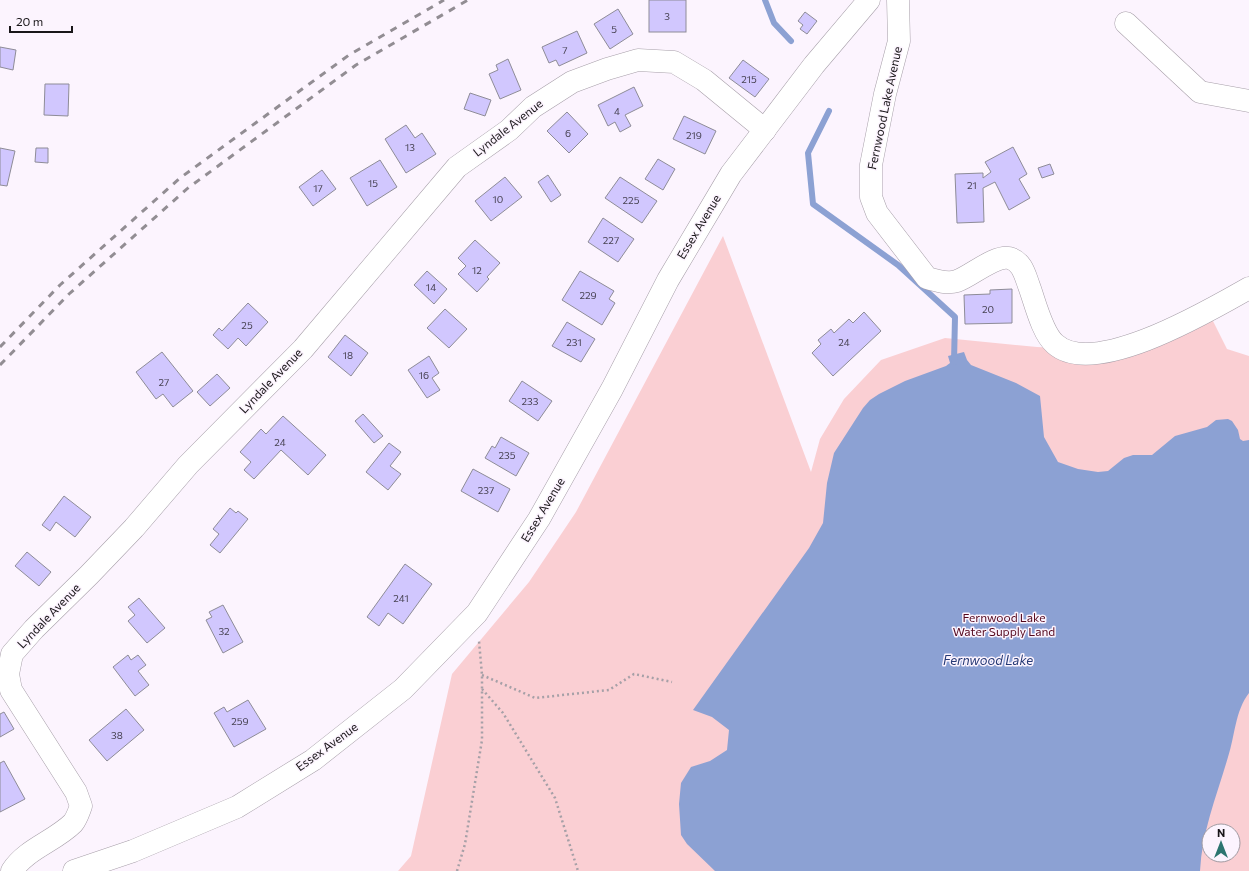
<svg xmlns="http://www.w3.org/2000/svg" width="1249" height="871" viewBox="0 0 1249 871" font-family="Commissioner,sans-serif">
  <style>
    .green { fill: #facfd3; fill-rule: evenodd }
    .water { fill: #8ca1d3 }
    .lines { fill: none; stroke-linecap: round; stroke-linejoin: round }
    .stream { stroke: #8ca1d3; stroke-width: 6 }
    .building { fill: #d1c7fe; stroke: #8e8c97 }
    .minor-casing { stroke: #a79fa9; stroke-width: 23 }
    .path { stroke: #a6a0a7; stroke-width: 2.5; stroke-dasharray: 2 3; stroke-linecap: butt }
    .minor { stroke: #fff; stroke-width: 22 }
    .rail { stroke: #928d93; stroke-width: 3; stroke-dasharray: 7 7; stroke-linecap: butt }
    .labels { text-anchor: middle; stroke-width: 3; stroke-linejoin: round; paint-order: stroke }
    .number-label { font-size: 10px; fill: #474252 }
    .street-label { font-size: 12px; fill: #191619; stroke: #fcf4fe }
    .park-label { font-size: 12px; fill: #53061c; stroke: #fcf4fe }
    .water-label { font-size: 13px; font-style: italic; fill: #253975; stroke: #fcf4fe }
  </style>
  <rect width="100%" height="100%" fill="#fcf4fe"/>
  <path class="green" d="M723,236l88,236 9,-33 24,-40 37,-39 64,-22 92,9 61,3 106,-47 23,46 22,7v515h-851l13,-15 41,-182 77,-92 47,-70zM1209,831h24v24h-24z"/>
  <path class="water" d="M964,352l3,8 4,5 45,18 24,13 4,41 14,25 20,7 20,3 10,-1 16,-13 9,-3h19l23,-19 32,-9 9,-7 12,-1 4,2 6,9 2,9 3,2 6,-1v253c-14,18 -14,43 -21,64 -11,38 -26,74 -28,114h-485l-28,-27 -6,-9 -2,-31 2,-21 10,-16 19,-6 17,-11 2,-20 -17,-13 -19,-7 116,-162 14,-25 4,-40 7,-30 29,-45 7,-8 9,-6 26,-13 41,-15 4,-3 -2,-7z"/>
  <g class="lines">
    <g class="stream">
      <path d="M765,0l9,23 17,18"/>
      <path d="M829,111l-21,42 5,51 85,61 57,52 -1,45"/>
    </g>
  </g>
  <g class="building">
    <rect x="649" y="0" width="37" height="32"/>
    <path d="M618,9l15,25 -23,15 -16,-25z"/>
    <path d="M805,12l12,9 -10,13 -7,-5 3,-4 -5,-4z"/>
    <path d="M577,31l10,22 -28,13 -3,-6 -7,3 -7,-16z"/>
    <path d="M0,47l16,3 -3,20 -13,-3z"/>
    <path d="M508,59l13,31 -21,9 -11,-25 9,-4 -2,-5z"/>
    <path d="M743,60l26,19 -14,18 -26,-19z"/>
    <path d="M45,84h24l-1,32 -24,-1z"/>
    <path d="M634,87l9,19 -18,9 6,11 -11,6 -5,-10 -7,4 -10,-21z"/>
    <path d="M470,93l21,7 -6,16 -21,-7z"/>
    <path d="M567,112l21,22 -19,19 -22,-22z"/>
    <path d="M684,116l32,15 -11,23 -32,-15z"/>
    <path d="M406,125l9,13 7,-5 14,21 -30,19 -21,-34z"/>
    <path d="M1013,147l14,27 -8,5 11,19 -21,12 -14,-28 -12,6 1,34 -27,1 -2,-49 28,-1v5l8,-6 -6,-10z"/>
    <path d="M0,148l15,3 -8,35 -7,-1z"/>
    <path d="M36,148h12v15l-13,-1z"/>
    <path d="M658,159l17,10 -12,21 -18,-11z"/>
    <path d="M380,160l17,27 -30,19 -17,-28z"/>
    <path d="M1050,164l4,10 -12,4 -4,-10z"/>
    <path d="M322,170l14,19 -23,17 -14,-19z"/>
    <path d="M548,175l13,20 -10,7 -13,-20z"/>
    <path d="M505,177l17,20 -31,24 -16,-20z"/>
    <path d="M620,177l37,24 -15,22 -37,-25z"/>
    <path d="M603,218l31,21 -16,23 -30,-20z"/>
    <path d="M475,240l25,23 -13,14 2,2 -12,13 -19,-18 8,-8 -8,-8z"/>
    <path d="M427,271l20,18 -13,15 -20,-19z"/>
    <path d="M580,271l34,20 -5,8 6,4 -13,22 -40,-25z"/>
    <path d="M1012,289v34l-47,1 -1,-29 26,-1v-4z"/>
    <path d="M248,303l20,19 -22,24 -8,-8 -10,11 -15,-14 6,-7 3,3z"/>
    <path d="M445,309l22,20 -18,19 -22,-20z"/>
    <path d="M864,312l17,19 -48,45 -21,-23 9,-9 -3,-4 13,-11 3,4 15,-14 4,4z"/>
    <path d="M567,322l28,17 -14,23 -29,-16z"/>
    <path d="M345,335l23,18 -17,23 -23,-19z"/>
    <path d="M162,352l31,39 -20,16 -10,-13 -7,5 -20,-27z"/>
    <path d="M429,356l10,17 -7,5 8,12 -13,8 -19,-28z"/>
    <path d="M217,374l13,14 -20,18 -13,-14z"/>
    <path d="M522,381l30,20 -14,20 -29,-20z"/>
    <path d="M363,414l20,22 -9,7 -19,-22z"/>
    <path d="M283,416l43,39 -18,20 -27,-25 -27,29 -10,-9 7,-8 -11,-10 21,-23 5,5z"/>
    <path d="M501,437l28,16 -13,23 -31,-18 7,-12 3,2z"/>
    <path d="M389,443l12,9 -11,14 11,8 -13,16 -22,-18z"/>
    <path d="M473,469l37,20 -12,23 -37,-21z"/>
    <path d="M64,496l27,21 -16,20 -19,-15 -6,9 -8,-6z"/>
    <path d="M230,508l6,5 2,-2 10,8 -28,34 -10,-8 9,-11 -6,-5z"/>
    <path d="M27,552l24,20 -12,14 -24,-20z"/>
    <path d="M405,564l27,20 -29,40 -15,-11 -9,13 -12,-9z"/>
    <path d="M139,598l26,30 -18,15 -19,-22 7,-6 -7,-8z"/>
    <path d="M223,605l20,37 -20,11 -17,-33 6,-3 -3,-5z"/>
    <path d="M128,655l3,5 7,-5 8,10 -8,6 11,14 -14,11 -22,-29z"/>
    <path d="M248,700l18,29 -32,18 -20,-34 10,-6 3,5z"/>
    <path d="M126,709l18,21 -37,31 -18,-21z"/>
    <path d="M4,712l10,17 -14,8v-23z"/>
    <path d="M4,761l21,38 -25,13v-49z"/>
  </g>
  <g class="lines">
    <defs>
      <g id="minor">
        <path d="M898,0l1,41 -14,53 -14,71v32l6,16 50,65c10,3 21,6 30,3 14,-5 38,-26 52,-23 13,3 16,17 20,28 6,16 13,47 26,58 39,35 155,-34 194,-56"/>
        <path d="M1126,23l74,69 49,9"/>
        <path d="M12,871c14,-22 43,-30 61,-48 4,-5 6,-12 8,-17l-5,-14 -65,-102 -3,-16 4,-20 22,-25 55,-54 45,-47 54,-63 115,-116 154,-182 52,-37 24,-23 39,-25 35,-13 31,-9 36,2 30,18 61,50"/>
        <path d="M74,871l59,-20 104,-44 76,-47 90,-71 74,-76 62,-94 73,-130 56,-109 63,-106 83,-109 55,-65"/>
      </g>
    </defs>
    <use href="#minor" class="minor-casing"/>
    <g class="path">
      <path d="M482,675l53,23 74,-8 25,-16 38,8"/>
      <path d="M482,689l21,24 52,85 23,73"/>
      <path d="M457,871l8,-27 17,-104v-65l-3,-34"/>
    </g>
    <use href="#minor" class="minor"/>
    <g class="rail">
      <path d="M0,347l60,-62 120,-107 169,-123 95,-55"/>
      <path d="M0,365l69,-71 119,-106 168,-123 112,-65"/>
    </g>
  </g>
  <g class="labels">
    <g class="number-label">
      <text x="667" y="20">3</text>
      <text x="614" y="33">5</text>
      <text x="565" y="54">7</text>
      <text x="749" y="83">215</text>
      <text x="617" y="115">4</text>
      <text x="568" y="137">6</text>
      <text x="694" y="139">219</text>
      <text x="410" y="151">13</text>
      <text x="373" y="187">15</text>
      <text x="972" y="189">21</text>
      <text x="318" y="192">17</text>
      <text x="498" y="203">10</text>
      <text x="631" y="204">225</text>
      <text x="611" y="244">227</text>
      <text x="477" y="274">12</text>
      <text x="431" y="291">14</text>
      <text x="588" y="299">229</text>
      <text x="988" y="313">20</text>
      <text x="247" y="329">25</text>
      <text x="574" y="346">231</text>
      <text x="844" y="346">24</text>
      <text x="348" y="359">18</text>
      <text x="424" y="379">16</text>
      <text x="164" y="386">27</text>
      <text x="530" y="405">233</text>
      <text x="280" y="446">24</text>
      <text x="507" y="459">235</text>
      <text x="486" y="494">237</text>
      <text x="401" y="602">241</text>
      <text x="224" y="635">32</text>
      <text x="240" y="725">259</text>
      <text x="117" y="739">38</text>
    </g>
    <g class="street-label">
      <text transform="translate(885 108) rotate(-78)" y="4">Fernwood Lake Avenue</text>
      <text transform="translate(508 128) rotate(-38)" y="4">Lyndale Avenue</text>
      <text transform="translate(699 227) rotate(-59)" y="4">Essex Avenue</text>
      <text transform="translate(271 381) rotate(-46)" y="4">Lyndale Avenue</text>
      <text transform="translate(543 510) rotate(-59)" y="4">Essex Avenue</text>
      <text transform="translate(49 616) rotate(-46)" y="4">Lyndale Avenue</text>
      <text transform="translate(327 747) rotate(-36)" y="4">Essex Avenue</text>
    </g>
    <g class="park-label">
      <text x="1004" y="622">Fernwood Lake<tspan x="1004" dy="14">Water Supply Land</tspan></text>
    </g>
    <g class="water-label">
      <text x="988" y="665">Fernwood Lake</text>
    </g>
  </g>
  <g transform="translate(1221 843)"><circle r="19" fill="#fcf4fe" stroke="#a19ba2"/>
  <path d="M0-3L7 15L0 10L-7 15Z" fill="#2c7570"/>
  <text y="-6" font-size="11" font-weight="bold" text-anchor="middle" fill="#191619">N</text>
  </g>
  <path d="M10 26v6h62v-6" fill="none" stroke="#191619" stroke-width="2"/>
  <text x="16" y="26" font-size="12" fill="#191619" stroke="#fcf4fe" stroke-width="3" paint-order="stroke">20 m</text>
</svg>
